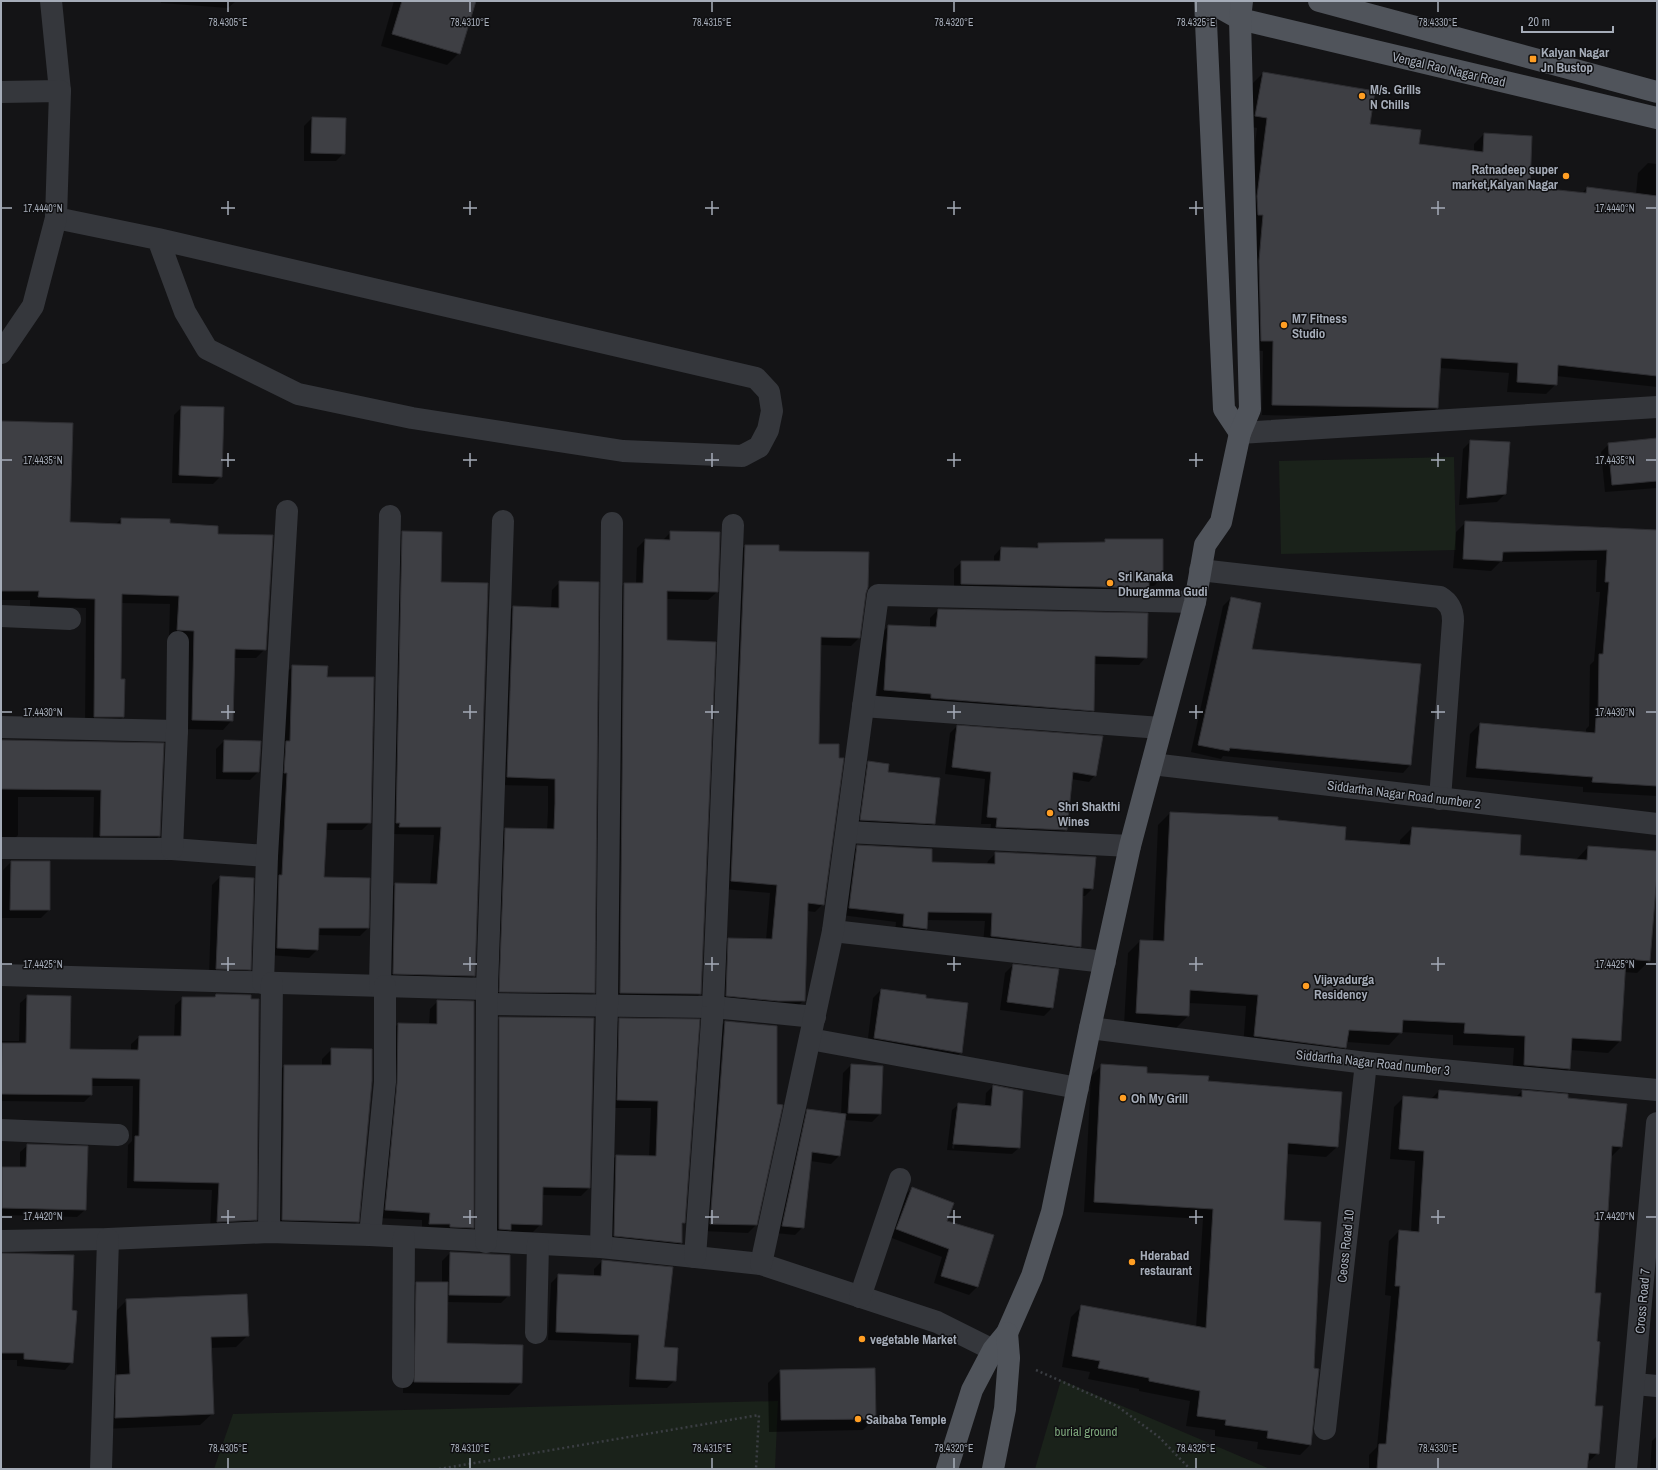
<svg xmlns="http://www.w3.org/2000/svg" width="1658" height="1470" viewBox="0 0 1658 1470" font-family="'Archivo Narrow',sans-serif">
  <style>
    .green { fill: #1a221a }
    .shadow { fill: #0007; fill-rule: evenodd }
    .building { fill: #3e3f44; stroke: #2e2e32 }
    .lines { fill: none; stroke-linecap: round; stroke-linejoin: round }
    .path { stroke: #3b3e43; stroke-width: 2.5; stroke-dasharray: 2 3; stroke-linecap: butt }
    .minor { stroke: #35373c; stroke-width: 22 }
    .major { stroke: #50545b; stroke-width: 22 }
    .ticks { fill: none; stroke: #a5acb8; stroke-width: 1.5 }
    .poi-dot { fill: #ff9e23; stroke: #0f0f11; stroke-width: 1.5 }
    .labels { text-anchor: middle; stroke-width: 3; stroke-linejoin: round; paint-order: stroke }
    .poi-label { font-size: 13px; font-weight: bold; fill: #a5acb8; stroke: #0f0f11; text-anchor: start }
    .street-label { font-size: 13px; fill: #a5acb8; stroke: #0f0f11 }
    .park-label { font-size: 13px; fill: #7ca57a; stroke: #0f0f11 }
    .ticks-label { font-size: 10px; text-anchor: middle; fill: #a5acb8; stroke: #0f0f11; stroke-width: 3; stroke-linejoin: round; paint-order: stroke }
  </style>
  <rect width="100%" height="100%" fill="#141416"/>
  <g class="green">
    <path d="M1454,457l2,93 -175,4 -2,-93z"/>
    <path d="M1061,1380l209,89h-235z"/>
    <path d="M778,1401l-3,68h-561l19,-55z"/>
  </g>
  <g class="shadow">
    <path d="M161,1h75l-8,7 -67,-5z"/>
    <path d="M394,1h81l-16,52 -12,12 -66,-19z"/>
    <path d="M1263,73l106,52 49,20 56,7v-8l10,-10 45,54 52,6 6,-6 49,6 2,-21 10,-10 9,1v223l-101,-11v8l-10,10 -39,-2 2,-19 -69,-5 -3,40 -10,10 -165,-3 1,-64 -12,-1 -4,-143 10,-79 -11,-2 7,-43z"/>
    <path d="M312,118l32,35 -8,8h-32v-35z"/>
    <path d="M182,407l39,69 -8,8 -41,-1 2,-68z"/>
    <path d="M1,422l68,101 47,1 5,-5 48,5 48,11 48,114 -9,9h-22l-2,62 -9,10 -40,-1 -14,-91 1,-34 -50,-1v77l3,37 -9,9 -29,-1 1,-117 -56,-2v-6h-29z"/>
    <path d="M1657,439v49l-52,4 -4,-40 8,-8z"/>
    <path d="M1471,441l34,53 -8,8 -38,3 4,-56z"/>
    <path d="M1466,522l191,9v265l-74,-4v-5l-117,-10 4,-43 10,-10 106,10v-5l3,-3 1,-61 4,-4 6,-69h-4l1,-32 -97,2 -9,9 -38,-3 3,-36z"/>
    <path d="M403,532l37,51 34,393 -8,8 -81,-3 2,-89 8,-8 35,1 4,-50 -42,-1 3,-294z"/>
    <path d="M671,532l46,60 -9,8 -42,-1v42l34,353 -8,8 -80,-1 4,-409 8,-8h12l1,-36 8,-8h18z"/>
    <path d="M1106,540l56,38 -8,8h-6v2l-8,7 -186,-4v-22l8,-7h32v-6l7,-8 33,1 5,-5 64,-1z"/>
    <path d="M745,546l33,6 87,41 -6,45 -8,8 -31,-1 -2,100 5,159 -8,8 -8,-1 -3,89 -8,8 -78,-5 3,-56 8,-8 37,1 4,-47 -47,-4 14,-335z"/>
    <path d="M560,582l34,411 -8,7 -94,-1 5,-162 8,-8 42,1 1,-18v-26l-49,-1 6,-170 8,-8 38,2 1,-19z"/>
    <path d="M1231,598l19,52 160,115 -7,8 -180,-17 -2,3 -30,-7 32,-146z"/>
    <path d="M938,610l208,47 -7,8 -45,-1 -1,46 -8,8 -208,-20 4,-65 8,-7 41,2v-10z"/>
    <path d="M293,666l33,12 44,144 -8,8h-37l-2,48 45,50 -8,8 -42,-1 -1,15 -8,8 -40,-3 16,-281z"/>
    <path d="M957,726l138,49 -6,7 -18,-3 -5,51 -7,7 -69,-4 1,-9h-10l4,-45 -40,-5 5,-41z"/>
    <path d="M1,741l162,3 -4,92 -8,8 -58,-1 1,-46h-76v38l-7,8 -10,1z"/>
    <path d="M224,741l34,31 -8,8 -34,-1v-30z"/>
    <path d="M869,762l18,10 47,51 -8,8 -73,-3 8,-58z"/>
    <path d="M1170,813l107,8 67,20 56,4v-5l12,-12 107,28 57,4 12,-13 69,5 -8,109 -12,12 -13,-1 -4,69 -12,12 -38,-3 -1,19 -12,12 -45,-4 2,-29 -61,-3v-10l-52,-3 -12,13 -42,-3 -1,5 -12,12 -91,-11 3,-42 -57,-3 -1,13 -12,12 -52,-3 4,-72 12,-12h13l5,-116z"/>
    <path d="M858,846l73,17 56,1 1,-3 8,-8 97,35 -8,8h-3l-2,50 -8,8 -89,-10 2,-23 -59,-1v9l-8,8 -23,-3 1,-12 -55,-7 9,-61z"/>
    <path d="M11,862h38v48l-8,8h-39l1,-48z"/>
    <path d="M220,877l30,92 -8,8 -33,-1 3,-91z"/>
    <path d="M1013,965l39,43 -8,8 -44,-6 5,-37z"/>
    <path d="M881,990l44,6v3l36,53 -8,8 -86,-14 6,-48z"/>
    <path d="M216,995l40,225 -8,7 -38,2 2,-39 -85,-2 1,-43 4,-4 1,-55h-42v9l-7,7 -83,-1v-60h18l1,-38 8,-7 41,54 62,1v-7l8,-7h35l1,-32 8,-7h30z"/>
    <path d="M438,1001l35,226 -8,8 -43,-4v-11l-45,-2 13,-186 8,-8 31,1 1,-16z"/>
    <path d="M500,1018l89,170 -8,8 -39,-1 -1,29 -8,8h-26l-16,5 1,-211z"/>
    <path d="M620,1019l79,1 -15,203 -3,3v17l-8,8 -67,-8 2,-79 8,-8 33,1 2,-49h-41l2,-81z"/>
    <path d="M725,1022l51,5v78l-20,120 -8,8 -46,-2 15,-201z"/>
    <path d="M332,1049l26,172 -10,10 -75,-2 2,-154 9,-9h38v-7z"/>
    <path d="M851,1065l31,2 -2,47 -8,8 -28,-2 -5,36 -8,8 -21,-3 -7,66 -8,8 -20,-2 25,-115 8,-8 33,5 2,-42z"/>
    <path d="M1102,1065l44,9 61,8 130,65 -11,10 -39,-3 -4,67 27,224 -10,10 -43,-6 1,-7 -43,-6v-6l-29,-4 4,-25 -51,-10v-2l-51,-10 2,-7 -28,-5 9,-50 11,-11 114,22 7,-109 -119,-7 7,-136z"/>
    <path d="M993,1086l26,62 -7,6 -65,-4 5,-40 7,-6 26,3 1,-14zM957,1110h2l-5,39 -2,-1z"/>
    <path d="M1439,1091l77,6 6,-6 45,7 59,6 -5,43 -10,10 -4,54 -8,8 -5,75 2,48 -2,64 4,47 -11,10 -1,6h-217v-14l8,-8 14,-151 -6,-1 4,-54 10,-10 12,1 4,-71 -25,-2 4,-52 10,-10 27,2z"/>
    <path d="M28,1145l57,65 -8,7 -76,-2v-47h19v-16z"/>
    <path d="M912,1188l34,33 31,66 -8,8 -35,-12 8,-26 -53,-20 15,-41z"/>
    <path d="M450,1253l59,3v39l-8,8 -54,-1 -1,42 75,39 -12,12 -106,-2 1,-98 13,-12h25v-22z"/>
    <path d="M1,1254l70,57 1,51 -7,8 -48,-4v-6h-16z"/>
    <path d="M602,1261l61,87 12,32 -8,8 -38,-1 2,-44 -83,-3 3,-57 8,-8 35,1v-7z"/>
    <path d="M127,1300l121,35 -12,12 -26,1 3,65 -13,12 -97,4 2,-41 12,-12 -2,-64z"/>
    <path d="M780,1371l95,47 -12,12 -94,2 -1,-49z"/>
    <path d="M1657,1436v33h-7l2,-28z"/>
    <path d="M1,1468l61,1h-61z"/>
  </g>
  <g class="building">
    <path d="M402,1h74l-16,53 -68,-20z"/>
    <path d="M1263,72l112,19 -5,33 51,6 -2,14 64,8 1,-19 48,3 -2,51 56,6 1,-6 70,9v180l-99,-11 -1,20 -40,-3 1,-19 -77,-5 -3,50 -166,-3 1,-64h-12l-2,-80 4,-46h-5l-1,-19 10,-78 -12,-2z"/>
    <path d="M312,117l34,1 -1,36 -34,-1z"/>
    <path d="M181,406l43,1 -2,70 -43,-2z"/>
    <path d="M1,421l72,2 -3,99 51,2v-6l49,1v4l48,3v8l55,1 -7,115 -31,-1 -2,72 -41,-1 2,-89 -17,-1 2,-34 -57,-2 -1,85h4l-1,38h-30l1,-118 -57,-2 1,-6h-38z"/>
    <path d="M1657,438v43l-45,4 -4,-42z"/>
    <path d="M1470,440l40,2 -4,52 -39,4z"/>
    <path d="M1465,521l192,9v256l-65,-4 1,-5 -117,-9 4,-45 115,10 1,-15h2l1,-64h4l6,-72h-4l2,-32 -104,2 -1,9 -39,-2z"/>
    <path d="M402,531l40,1 -1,50 47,1 -13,393 -82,-2 2,-91 42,1 4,-57h-42l1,-4h-4z"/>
    <path d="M670,531l50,1 -2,60 -51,-1v49l49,2 -15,352 -81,-1 4,-410h19l2,-44 25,1z"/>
    <path d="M1105,539h58v40h-14v9l-188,-4v-23h39l1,-14 37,1v-5l67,-1z"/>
    <path d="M745,545h34v6l90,1 -1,35 -2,6 -6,45 -39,-1 -2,107h20v14h5l-20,147 -16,-2 -3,98h-27l-52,-5 2,-58 44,1 5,-54 -46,-4z"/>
    <path d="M559,581l40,1 -4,411 -96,-1 6,-164 49,1 1,-26v-24l-48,-2 6,-171 46,2z"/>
    <path d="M1231,597l30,6 -9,46 169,15 -10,101 -181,-17 -1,3 -31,-6z"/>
    <path d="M938,609l210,4 -1,45 -52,-2 -1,55 -163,-13v-4l-47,-4 4,-65 48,2z"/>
    <path d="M292,665l36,1 -1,11h47l-3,146h-44l-3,54 46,1 -1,50h-50l-1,22 -41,-2 2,-73h3l5,-102h-3l2,-32h4z"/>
    <path d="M957,725l146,11 -7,40 -23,-4 -6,58 -71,-3 1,-9 -10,-1 4,-45 -39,-5z"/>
    <path d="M1,740l163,3 -4,93h-60l1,-46 -100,-1z"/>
    <path d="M224,740l37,1 -2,31h-36z"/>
    <path d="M868,761l21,3 -1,8 52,6 -5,46 -75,-4z"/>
    <path d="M1170,812l108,5v3l68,7 -1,13 65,5 2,-18 109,8 -1,20 67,5 1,-14 69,5v23l-7,87 -24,-2 -5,82 -49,-3 -2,31 -46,-4 1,-29 -61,-3 1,-10 -62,-3 -1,13 -53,-3 -3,18 -92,-12 4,-41 -68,-5 -1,26 -53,-3 4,-73 24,1z"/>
    <path d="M857,845l75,4v13l63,2v-12l101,5 -3,32 -10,-1 -2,59 -90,-11 1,-23 -64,-1 -1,17 -24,-3 1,-12 -55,-6z"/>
    <path d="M11,861h39v49h-40z"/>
    <path d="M220,876l34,2 -3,92 -35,-1z"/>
    <path d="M1013,964l46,5 -6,39 -46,-6z"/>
    <path d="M881,989l45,6v3l42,5 -6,50 -88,-15z"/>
    <path d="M216,994l35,1v4h8l-2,221 -40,2 2,-39 -85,-2 1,-45h4l1,-57 -48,-1v17l-91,-1 1,-51h24l1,-48 44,1 -1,53 68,1 1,-14h42l1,-39h33z"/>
    <path d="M437,1000l37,1v227l-24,-1v-3h-21l1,-11 -45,-3 12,-127 1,-60 39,1z"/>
    <path d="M499,1017l95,1 -4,170 -47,-1 -1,38 -31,-1v6l-12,-1z"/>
    <path d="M619,1018l81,1 -15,204h-3v20l-68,-7 2,-81 40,1 2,-55 -41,-1z"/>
    <path d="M725,1021l52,5v78l6,1 -26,120 -47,-1z"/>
    <path d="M331,1048l41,1v32l-13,141 -77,-2 2,-155h47z"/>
    <path d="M851,1064l32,2 -2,48 -33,-1z"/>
    <path d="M1101,1064l46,3v6l62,3 -1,5 134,11 -4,55 -50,-4 -4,77 37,2 -7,146 5,1 -8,76 -44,-7 1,-7 -43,-6 1,-5 -29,-4 3,-25 -51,-10v-3l-51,-10 2,-7 -28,-5 9,-51 125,23 7,-119 -119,-7z"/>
    <path d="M993,1085l30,6 -3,57 -67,-4 5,-41 33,3z"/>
    <path d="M1439,1090l83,7v-7l46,4v4l59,6 -5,43 -10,-1 -4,66 -8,-1 -5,82h6l-4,48 3,1 -5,64h8l-4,48 -10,-1 -2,16h-210l2,-25h7l14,-158h-5l4,-56 20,2 5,-81 -25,-2 4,-53 35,3z"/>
    <path d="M807,1109l39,5 -6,42 -28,-4 -8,76 -22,-2z"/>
    <path d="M27,1144l61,2 -2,64 -84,-2v-41h24z"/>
    <path d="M912,1187l42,16 -7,18 47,14 -16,52 -37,-11 8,-27 -53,-20z"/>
    <path d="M450,1252l60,3v41l-61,-1z"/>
    <path d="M1,1253l73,2 -2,55 5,1 -4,52 -49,-4v-6h-23z"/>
    <path d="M602,1260l71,7 -9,80 14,1 -2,33 -40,-2 3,-44 -83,-3 2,-58 43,2z"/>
    <path d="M416,1282h32l-1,61 76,2 -1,38 -108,-1z"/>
    <path d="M247,1294l2,42 -38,1 3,77 -99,4 1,-43 14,-1 -4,-75z"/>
    <path d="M875,1368l1,51 -95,1 -1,-50z"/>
  </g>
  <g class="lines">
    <g class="path">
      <path d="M1036,1370l81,36 42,31 31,32"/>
      <path d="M439,1469l320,-54 -3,54"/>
    </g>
    <g class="minor">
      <path d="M51,1l9,90"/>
      <path d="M1,92l59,-1 -4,127 102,21 598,139 13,14 3,19 -4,19 -9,17 -17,9 -119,-5 -211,-33 -114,-24 -91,-45 -22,-37 -27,-73"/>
      <path d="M1,353l32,-47 23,-88"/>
      <path d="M1240,433l417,-26"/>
      <path d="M1200,570l240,27c10,6 13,13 13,24l-13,178"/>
      <path d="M1,616l69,3"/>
      <path d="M863,706l298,22"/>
      <path d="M1,727l176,4"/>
      <path d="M1152,764l505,60"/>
      <path d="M847,832l283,14"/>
      <path d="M1,848l171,1 95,7"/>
      <path d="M172,849l5,-118 1,-89"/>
      <path d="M833,931l272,31"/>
      <path d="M1,975l486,14"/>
      <path d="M263,983l4,-127 20,-345"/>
      <path d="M380,986l10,-470"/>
      <path d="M487,1004l226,3 102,10"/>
      <path d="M1090,1028l276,35 291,27"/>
      <path d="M810,1039l268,49"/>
      <path d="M1,1130l117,5"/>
      <path d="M269,1232l3,-249"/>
      <path d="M370,1235l15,-153v-96"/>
      <path d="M1,1241l107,-2 161,-7 101,3 231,12 160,17 176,58 72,36"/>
      <path d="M486,1242l1,-253 16,-468"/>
      <path d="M601,1247l6,-241 5,-483"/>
      <path d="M695,1257l18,-250 20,-482"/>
      <path d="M761,1264l72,-333 45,-336 317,7"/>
      <path d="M860,1297l40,-118"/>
      <path d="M536,1333l2,-89"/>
      <path d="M403,1377l1,-140"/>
      <path d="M1635,1384l22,2"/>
      <path d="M1325,1429l41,-366"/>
      <path d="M101,1469l7,-230"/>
      <path d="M1626,1469l31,-346"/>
    </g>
    <g class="major">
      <path d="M1205,1l19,408 16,24"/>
      <path d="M1208,1l32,18 417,99"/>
      <path d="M1319,1l338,91"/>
      <path d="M947,1469l25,-79 21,-40 14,-17 25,-57 20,-64 38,-184 40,-182 65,-244 10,-57 16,-23 19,-89 10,-24 -10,-390 2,-18"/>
      <path d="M993,1469l12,-60 4,-51 -2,-25"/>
    </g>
  </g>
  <path class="ticks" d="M228,2v10M470,2v10M712,2v10M954,2v10M1196,2v10M1438,2v10M228,201v14M470,201v14M712,201v14M954,201v14M1196,201v14M1438,201v14M2,208h10M221,208h14M463,208h14M705,208h14M947,208h14M1189,208h14M1431,208h14M1646,208h10M228,453v14M470,453v14M712,453v14M954,453v14M1196,453v14M1438,453v14M2,460h10M221,460h14M463,460h14M705,460h14M947,460h14M1189,460h14M1431,460h14M1646,460h10M228,705v14M470,705v14M712,705v14M954,705v14M1196,705v14M1438,705v14M2,712h10M221,712h14M463,712h14M705,712h14M947,712h14M1189,712h14M1431,712h14M1646,712h10M228,957v14M470,957v14M712,957v14M954,957v14M1196,957v14M1438,957v14M2,964h10M221,964h14M463,964h14M705,964h14M947,964h14M1189,964h14M1431,964h14M1646,964h10M228,1210v14M470,1210v14M712,1210v14M954,1210v14M1196,1210v14M1438,1210v14M2,1217h10M221,1217h14M463,1217h14M705,1217h14M947,1217h14M1189,1217h14M1431,1217h14M1646,1217h10M228,1458v10M470,1458v10M712,1458v10M954,1458v10M1196,1458v10M1438,1458v10"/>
  <g class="poi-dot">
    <rect x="1529" y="55" width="8" height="8" rx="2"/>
    <circle cx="1362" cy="96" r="4"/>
    <circle cx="1566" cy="176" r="4"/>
    <circle cx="1284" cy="325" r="4"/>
    <circle cx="1110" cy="583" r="4"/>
    <circle cx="1050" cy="813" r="4"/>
    <circle cx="1306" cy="986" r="4"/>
    <circle cx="1123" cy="1098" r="4"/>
    <circle cx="1132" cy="1262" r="4"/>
    <circle cx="862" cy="1339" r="4"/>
    <circle cx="858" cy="1419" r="4"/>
  </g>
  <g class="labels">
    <g class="poi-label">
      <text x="1541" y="57">Kalyan Nagar<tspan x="1541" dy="15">Jn Bustop</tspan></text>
      <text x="1370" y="94">M/s. Grills<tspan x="1370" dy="15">N Chills</tspan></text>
      <text x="1558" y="174" text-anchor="end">Ratnadeep super<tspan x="1558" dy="15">market,Kalyan Nagar</tspan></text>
      <text x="1292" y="323">M7 Fitness<tspan x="1292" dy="15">Studio</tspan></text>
      <text x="1118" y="581">Sri Kanaka<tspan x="1118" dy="15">Dhurgamma Gudi</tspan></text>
      <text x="1058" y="811">Shri Shakthi<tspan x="1058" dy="15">Wines</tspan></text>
      <text x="1314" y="984">Vijayadurga<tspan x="1314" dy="15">Residency</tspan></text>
      <text x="1131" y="1103">Oh My Grill</text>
      <text x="1140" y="1260">Hderabad<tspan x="1140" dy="15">restaurant</tspan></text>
      <text x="870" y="1344">vegetable Market</text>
      <text x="866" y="1424">Saibaba Temple</text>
    </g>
    <g class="street-label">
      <text transform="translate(1449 69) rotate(13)" y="5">Vengal Rao Nagar Road</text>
      <text transform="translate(1404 794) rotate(7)" y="5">Siddartha Nagar Road number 2</text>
      <text transform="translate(1373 1062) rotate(6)" y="5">Siddartha Nagar Road number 3</text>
      <text transform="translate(1345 1246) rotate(-84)" y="5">Ceoss Road 10</text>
      <text transform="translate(1642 1301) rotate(-85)" y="5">Cross Road 7</text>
    </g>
    <g class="park-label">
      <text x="1086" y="1436">burial ground</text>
    </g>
  </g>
  <g class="ticks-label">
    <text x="228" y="26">78.4305°E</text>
    <text x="470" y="26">78.4310°E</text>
    <text x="712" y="26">78.4315°E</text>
    <text x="954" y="26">78.4320°E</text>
    <text x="1196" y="26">78.4325°E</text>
    <text x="1438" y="26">78.4330°E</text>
    <text x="43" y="212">17.4440°N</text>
    <text x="1615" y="212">17.4440°N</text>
    <text x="43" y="464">17.4435°N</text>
    <text x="1615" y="464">17.4435°N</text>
    <text x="43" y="716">17.4430°N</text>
    <text x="1615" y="716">17.4430°N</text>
    <text x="43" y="968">17.4425°N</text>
    <text x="1615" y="968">17.4425°N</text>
    <text x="43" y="1220">17.4420°N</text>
    <text x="1615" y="1220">17.4420°N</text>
    <text x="228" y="1452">78.4305°E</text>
    <text x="470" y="1452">78.4310°E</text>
    <text x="712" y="1452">78.4315°E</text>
    <text x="954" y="1452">78.4320°E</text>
    <text x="1196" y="1452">78.4325°E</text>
    <text x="1438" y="1452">78.4330°E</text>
  </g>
  <rect width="1658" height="1470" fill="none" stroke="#a5acb8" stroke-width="4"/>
  <path d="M1522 26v6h91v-6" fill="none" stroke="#a5acb8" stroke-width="2"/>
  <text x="1528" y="26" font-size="12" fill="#a5acb8" stroke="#0f0f11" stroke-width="3" paint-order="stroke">20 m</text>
</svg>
